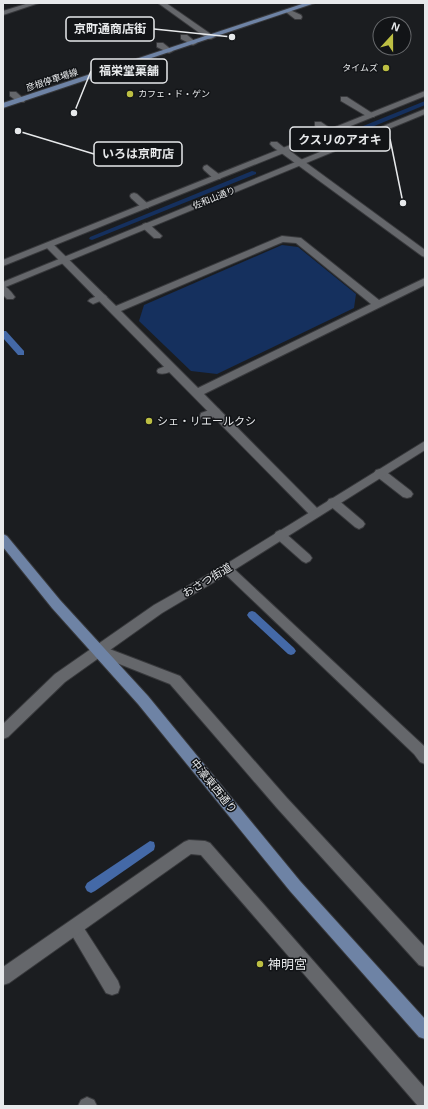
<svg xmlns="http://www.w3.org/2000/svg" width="428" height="1109" viewBox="0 0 428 1109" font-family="Arial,'Noto Sans JP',sans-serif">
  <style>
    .green { fill: #15305e }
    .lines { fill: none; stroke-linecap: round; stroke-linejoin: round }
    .stream { fill: #4469a7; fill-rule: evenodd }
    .service-casing { stroke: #38393c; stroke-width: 2 }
    .minor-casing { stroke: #38393c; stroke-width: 2 }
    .tertiary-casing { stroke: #38393c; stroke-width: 2 }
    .primary-casing { stroke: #38393c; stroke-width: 2 }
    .service { fill: #65676b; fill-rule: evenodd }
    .minor { fill: #65676b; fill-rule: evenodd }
    .tertiary { fill: #65676b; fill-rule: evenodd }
    .primary { fill: #6e83a5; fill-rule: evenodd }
    .poi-dot { fill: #bdbf43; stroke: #121417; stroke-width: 1.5 }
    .labels { text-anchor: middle; stroke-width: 3; stroke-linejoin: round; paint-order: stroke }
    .far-poi-label { font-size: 9px; fill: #e7e9eb; stroke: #121417; text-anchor: end }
    .far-street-label { font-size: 9px; fill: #e7e9eb; stroke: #121417 }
    .poi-label { font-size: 11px; fill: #e7e9eb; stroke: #121417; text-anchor: start }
    .street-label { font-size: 11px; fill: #e7e9eb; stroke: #121417 }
    .near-poi-label { font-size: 13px; fill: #e7e9eb; stroke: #121417; text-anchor: start }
    .leader { fill: none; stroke: #e7e9eb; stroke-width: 1.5 }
    .callout-dot { fill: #e7e9eb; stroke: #121417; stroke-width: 1.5 }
    .callout { fill: #121417; stroke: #e7e9eb; stroke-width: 1.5 }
    .callout-label { font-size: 12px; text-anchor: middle; font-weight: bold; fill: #e7e9eb }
  </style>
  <rect width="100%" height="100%" fill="#1b1d20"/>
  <g class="green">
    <path d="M425,101v4l-99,41 -5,-1v-2z"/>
    <path d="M252,171l4,1v2l-164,66 -3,-1 1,-2z"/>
    <path d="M282,245l16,2 58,47 -2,14 -137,66 -26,-3 -52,-50 5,-16z"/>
  </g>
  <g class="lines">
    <g class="stream">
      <path d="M3,331h3l18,20v4h-6l-15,-17z"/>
      <path d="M252,611l3,1 39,36 2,3 -2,3 -3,1 -3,-1 -39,-36 -2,-3 2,-3z"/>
      <path d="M150,841l4,1 1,4 -1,4 -59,41 -4,2 -4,-2 -2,-4 2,-4z"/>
    </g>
    <defs>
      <g id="service">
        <path d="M288,9l13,6 1,2 -1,2h-6l-9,-7 -2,-1z"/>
        <path d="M181,35h6l10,8 -4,2 -12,-6z"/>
        <path d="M157,43h6l10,8 -4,2 -12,-6z"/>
        <path d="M10,92h6l9,8 -1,2h-6l-8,-6z"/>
        <path d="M341,97h6l28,18 -1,2h-6l-27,-16z"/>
        <path d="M315,122h6l13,9 -1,2h-6l-12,-7z"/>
        <path d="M271,142h6l10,8 -4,2c-5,-1 -10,-4 -13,-8z"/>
        <path d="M207,165l13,10 1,2 -1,2h-6l-10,-9 -1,-2 1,-2z"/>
        <path d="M134,193l3,1 11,10 1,2 -1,2h-6l-11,-10 -1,-2 1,-2z"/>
        <path d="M146,223l3,1 11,10 2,2 -2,2h-6l-11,-10 -1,-2 1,-2z"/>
        <path d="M3,286c5,1 9,7 12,11l-2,2h-6l-4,-4z"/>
        <path d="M102,294l3,1 2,2 -2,2 -12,5 -5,-3 2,-2z"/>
        <path d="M171,364l5,3c-3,5 -12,8 -18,6l-1,-2 1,-2z"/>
        <path d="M215,408l4,1 1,3c-3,5 -13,8 -19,7l-1,-3 1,-3z"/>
        <path d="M380,469l4,1 27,21 2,3 -2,3 -4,1 -4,-1 -27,-21 -2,-3 2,-3z"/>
        <path d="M333,498l4,1 26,22 2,3 -2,3 -4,2 -4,-2 -26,-22 -2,-3 2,-3z"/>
        <path d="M280,530l4,2 26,23 2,3 -2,3 -4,2 -4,-2 -26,-23 -2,-3 2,-3z"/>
        <path d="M99,645l81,31 107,122 138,149v20l-6,-2 -142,-157 -107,-124 -76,-30 -1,-4 1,-4z"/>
        <path d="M75,919l5,3 38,59 2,6 -2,6 -6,2 -6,-2 -36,-61 -3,-5 3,-5z"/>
        <path d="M87,1097l7,3 3,6h-19l3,-6z"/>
      </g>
      <g id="minor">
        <path d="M29,3h10l-36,12v-4z"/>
        <path d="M158,3h8l49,34 -4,2h-3z"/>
        <path d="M280,148h6l139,102v7l-3,-1 -142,-104 -1,-2z"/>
        <path d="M282,236l19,2 78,62 46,-22v7l-221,109 115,116 2,3 -2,3 -4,1 -4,-1 -267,-271 2,-2h6l64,63zM283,242l13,1 75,61 -173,84 -77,-77z"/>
        <path d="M227,564l4,2 193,180 1,18 -5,-2 -6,-8 -191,-182 -2,-3 2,-3z"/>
        <path d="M189,840l16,1 5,2 215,245v18h-7l-217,-251 -10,-1 -182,129 -6,2v-18l181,-125z"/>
      </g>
      <g id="tertiary">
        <path d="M425,91v5l-422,170v-6z"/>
        <path d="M425,109v5l-422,174v-6z"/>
        <path d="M425,441v9l-194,122 -69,41 -97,69 -57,55 -5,2v-15l52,-50 99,-69 69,-39z"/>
      </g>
      <g id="primary">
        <path d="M305,3h10l-312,105v-5z"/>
        <path d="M3,534l4,2 53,64 88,96 152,185 125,138v20l-6,-2 -129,-146 -152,-187 -86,-96 -49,-61z"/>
      </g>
    </defs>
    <use href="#service" class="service-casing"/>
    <use href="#minor" class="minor-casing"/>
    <use href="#tertiary" class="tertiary-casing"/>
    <use href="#primary" class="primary-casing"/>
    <use href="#service" class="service"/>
    <use href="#minor" class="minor"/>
    <use href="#tertiary" class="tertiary"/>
    <use href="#primary" class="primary"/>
  </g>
  <g class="poi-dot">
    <circle cx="386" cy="68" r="4"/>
    <circle cx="130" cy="94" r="4"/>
    <circle cx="149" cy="421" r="4"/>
    <circle cx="260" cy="964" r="4"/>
  </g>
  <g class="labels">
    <g class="far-poi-label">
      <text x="378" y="71">タイムズ</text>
      <text x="138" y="97" text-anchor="start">カフェ・ド・ゲン</text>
    </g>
    <g class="far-street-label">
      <text transform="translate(52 80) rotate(-18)" y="3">彦根停車場線</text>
      <text transform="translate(214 198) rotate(-22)" y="3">佐和山通り</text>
    </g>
    <g class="poi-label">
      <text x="157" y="425">シェ・リエールクシ</text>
    </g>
    <g class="street-label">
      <text transform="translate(207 580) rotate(-31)" y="4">おさつ街道</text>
      <text transform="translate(214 786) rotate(51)" y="4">中濠東西通り</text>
    </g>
    <g class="near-poi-label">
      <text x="268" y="969">神明宮</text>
    </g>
  </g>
  <path class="leader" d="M232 37L154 29M74 113L91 71M403 203L390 139M18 131L94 154"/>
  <g class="callout-dot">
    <circle cx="232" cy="37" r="4"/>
    <circle cx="74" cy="113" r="4"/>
    <circle cx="403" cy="203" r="4"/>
    <circle cx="18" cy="131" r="4"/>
  </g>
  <g class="callout">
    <rect x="66" y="17" width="88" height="24" rx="4"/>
    <rect x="91" y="59" width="76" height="24" rx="4"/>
    <rect x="290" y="127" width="100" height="24" rx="4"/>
    <rect x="94" y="142" width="88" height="24" rx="4"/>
  </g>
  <g class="callout-label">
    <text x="110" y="33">京町通商店街</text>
    <text x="129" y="75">福栄堂菓舗</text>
    <text x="340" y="144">クスリのアオキ</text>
    <text x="138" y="158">いろは京町店</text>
  </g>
  <rect width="428" height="1109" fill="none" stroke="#e7e9eb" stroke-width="8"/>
  <g transform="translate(392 36) rotate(21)"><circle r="19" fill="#121417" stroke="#67696c"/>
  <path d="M0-3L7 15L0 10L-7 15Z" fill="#bdbf43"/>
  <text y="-6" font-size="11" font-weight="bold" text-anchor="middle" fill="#e7e9eb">N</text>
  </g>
</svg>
